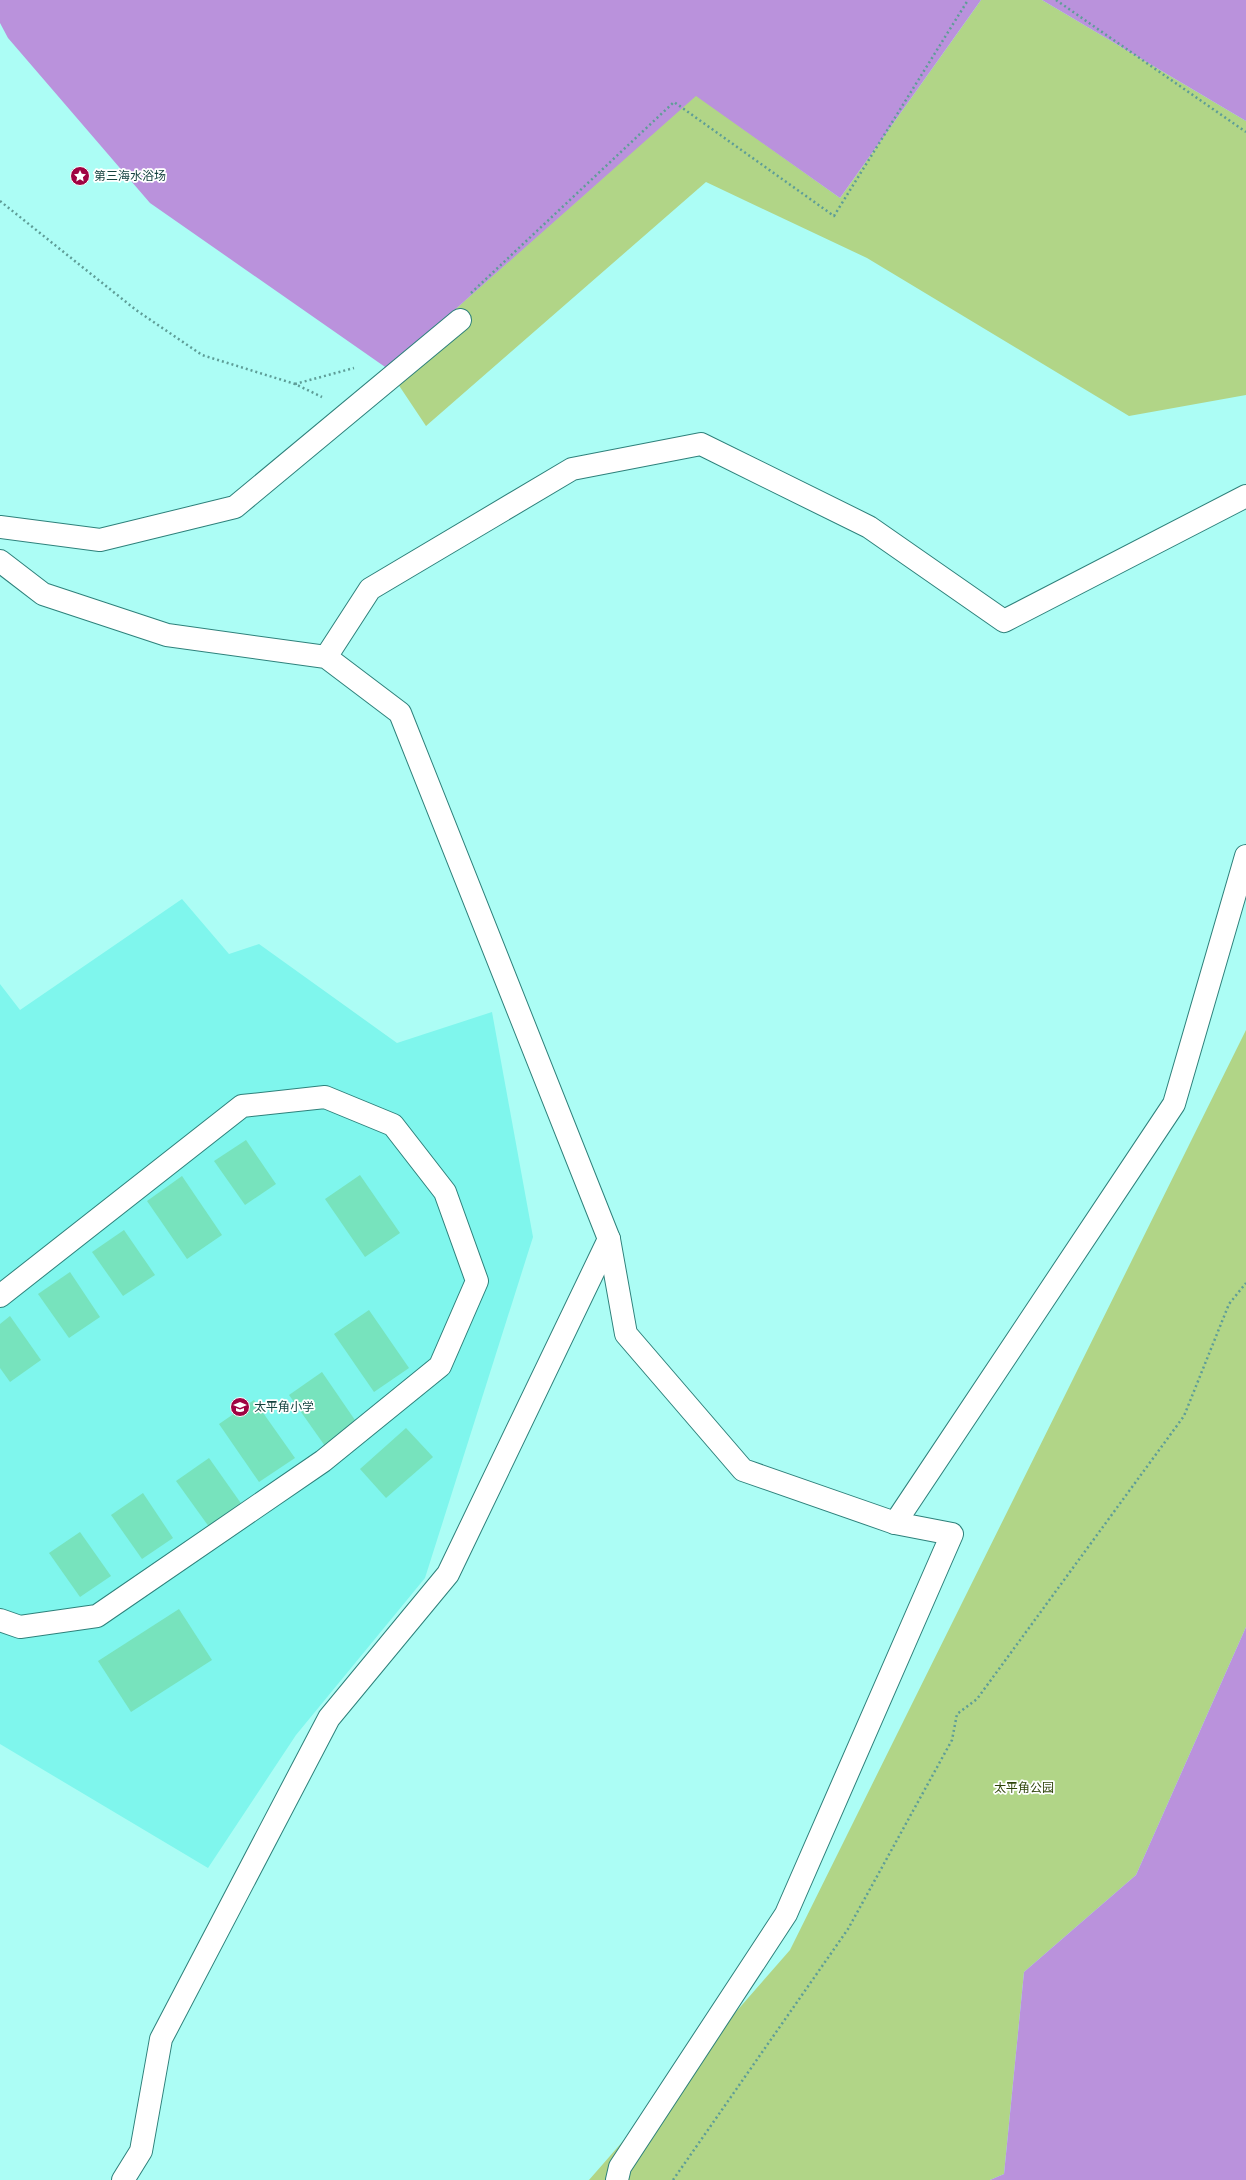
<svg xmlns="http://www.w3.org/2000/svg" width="1246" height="2180" viewBox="0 0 1246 2180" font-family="Poppins,'Noto Sans SC',sans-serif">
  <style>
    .built { fill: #7ff6ed }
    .green { fill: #b1d587 }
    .water { fill: #ba92dc }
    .building { fill: #77e3bd }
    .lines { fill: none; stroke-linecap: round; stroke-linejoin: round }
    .minor-casing { stroke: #2e817b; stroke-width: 24 }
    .path { stroke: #5e9d97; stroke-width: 2.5; stroke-dasharray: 2 3; stroke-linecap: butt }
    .minor { stroke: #fff; stroke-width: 22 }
    .labels { text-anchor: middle; stroke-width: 3.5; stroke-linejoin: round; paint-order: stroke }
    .poi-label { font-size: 12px; fill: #14423f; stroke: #fff; text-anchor: start }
    .park-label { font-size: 12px; fill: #2e4409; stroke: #fff }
  </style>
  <rect width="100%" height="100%" fill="#acfdf5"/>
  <path class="built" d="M182,899l47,55 30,-10 138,99 95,-31 41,225 -108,341 -129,157 -88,133 -208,-124v-760l20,26z"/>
  <g class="green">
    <path d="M981,0h61l204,121v274l-117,21 -262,-158 -161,-76 -280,244 -38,-57 308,-274 144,103z"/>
    <path d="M1246,1030v597l-110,248 -112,97 -20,202 -14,6h-401l201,-230z"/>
  </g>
  <g class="water">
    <path d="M0,0h981l-141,198 -144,-102 -308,273 -238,-166 -142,-165 -8,-15z"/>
    <path d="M1042,0h204v121z"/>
    <path d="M1246,1627v553h-256l14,-6 20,-202 112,-97z"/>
  </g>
  <g class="building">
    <path d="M246,1140l30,44 -31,21 -31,-44z"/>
    <path d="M360,1175l40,58 -35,24 -40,-58z"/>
    <path d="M182,1176l40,59 -35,24 -40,-58z"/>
    <path d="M124,1230l31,45 -32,21 -31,-44z"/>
    <path d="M70,1272l30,45 -31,21 -31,-44z"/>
    <path d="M369,1310l40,58 -35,24 -40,-58z"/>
    <path d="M10,1316l31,44 -31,22 -10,-14v-44z"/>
    <path d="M322,1372l35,51 -32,23 -36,-51z"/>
    <path d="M254,1400l41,58 -36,24 -40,-58z"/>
    <path d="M406,1428l27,29 -47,41 -26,-29z"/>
    <path d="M209,1458l36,51 -33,22 -36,-50z"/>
    <path d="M143,1493l30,45 -31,21 -31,-44z"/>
    <path d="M80,1532l31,44 -31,21 -31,-44z"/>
    <path d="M179,1609l33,51 -81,52 -33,-51z"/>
  </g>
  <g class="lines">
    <defs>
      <g id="minor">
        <path d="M0,527l100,13 135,-33 225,-187"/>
        <path d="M0,561l43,33 124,41 159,22 74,56 209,526 17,95 117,136 152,53 279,-419 72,-248"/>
        <path d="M326,657l44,-68 202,-120 129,-25 168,83 135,94 242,-125"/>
        <path d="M0,1296l242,-190 83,-9 68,28 52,67 32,89 -37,85 -117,95 -226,155 -77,11 -20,-7"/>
        <path d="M123,2180l18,-29 20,-112 168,-321 119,-144 161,-335"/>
        <path d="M617,2180l3,-13 166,-253 166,-380 -57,-11"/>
      </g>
    </defs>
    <use href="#minor" class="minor-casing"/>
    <g class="path">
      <path d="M1056,0l190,132"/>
      <path d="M0,201l136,109 66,45 93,29 27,13"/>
      <path d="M471,293l203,-191 160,114 134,-216"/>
      <path d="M295,384l59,-16"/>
      <path d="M673,2180l175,-251 104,-189 5,-26 20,-15 207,-283 45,-112 17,-21"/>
    </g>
    <use href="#minor" class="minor"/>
  </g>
  <defs>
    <symbol id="sight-disc" viewBox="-11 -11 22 22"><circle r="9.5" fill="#a00342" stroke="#fff"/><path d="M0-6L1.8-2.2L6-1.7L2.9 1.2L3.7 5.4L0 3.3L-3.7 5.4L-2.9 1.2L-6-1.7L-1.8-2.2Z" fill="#fff"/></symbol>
    <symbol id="school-disc" viewBox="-11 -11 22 22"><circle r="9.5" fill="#a00342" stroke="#fff"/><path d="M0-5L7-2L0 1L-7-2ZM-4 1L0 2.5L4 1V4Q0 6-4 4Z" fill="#fff"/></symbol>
  </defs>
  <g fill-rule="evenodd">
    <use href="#sight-disc" x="69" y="165" width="22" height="22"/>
    <use href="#school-disc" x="229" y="1396" width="22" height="22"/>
  </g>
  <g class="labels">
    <g class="poi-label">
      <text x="94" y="180">第三海水浴场</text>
      <text x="254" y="1411">太平角小学</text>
    </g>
    <g class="park-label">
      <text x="1024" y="1792">太平角公园</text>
    </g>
  </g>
</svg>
